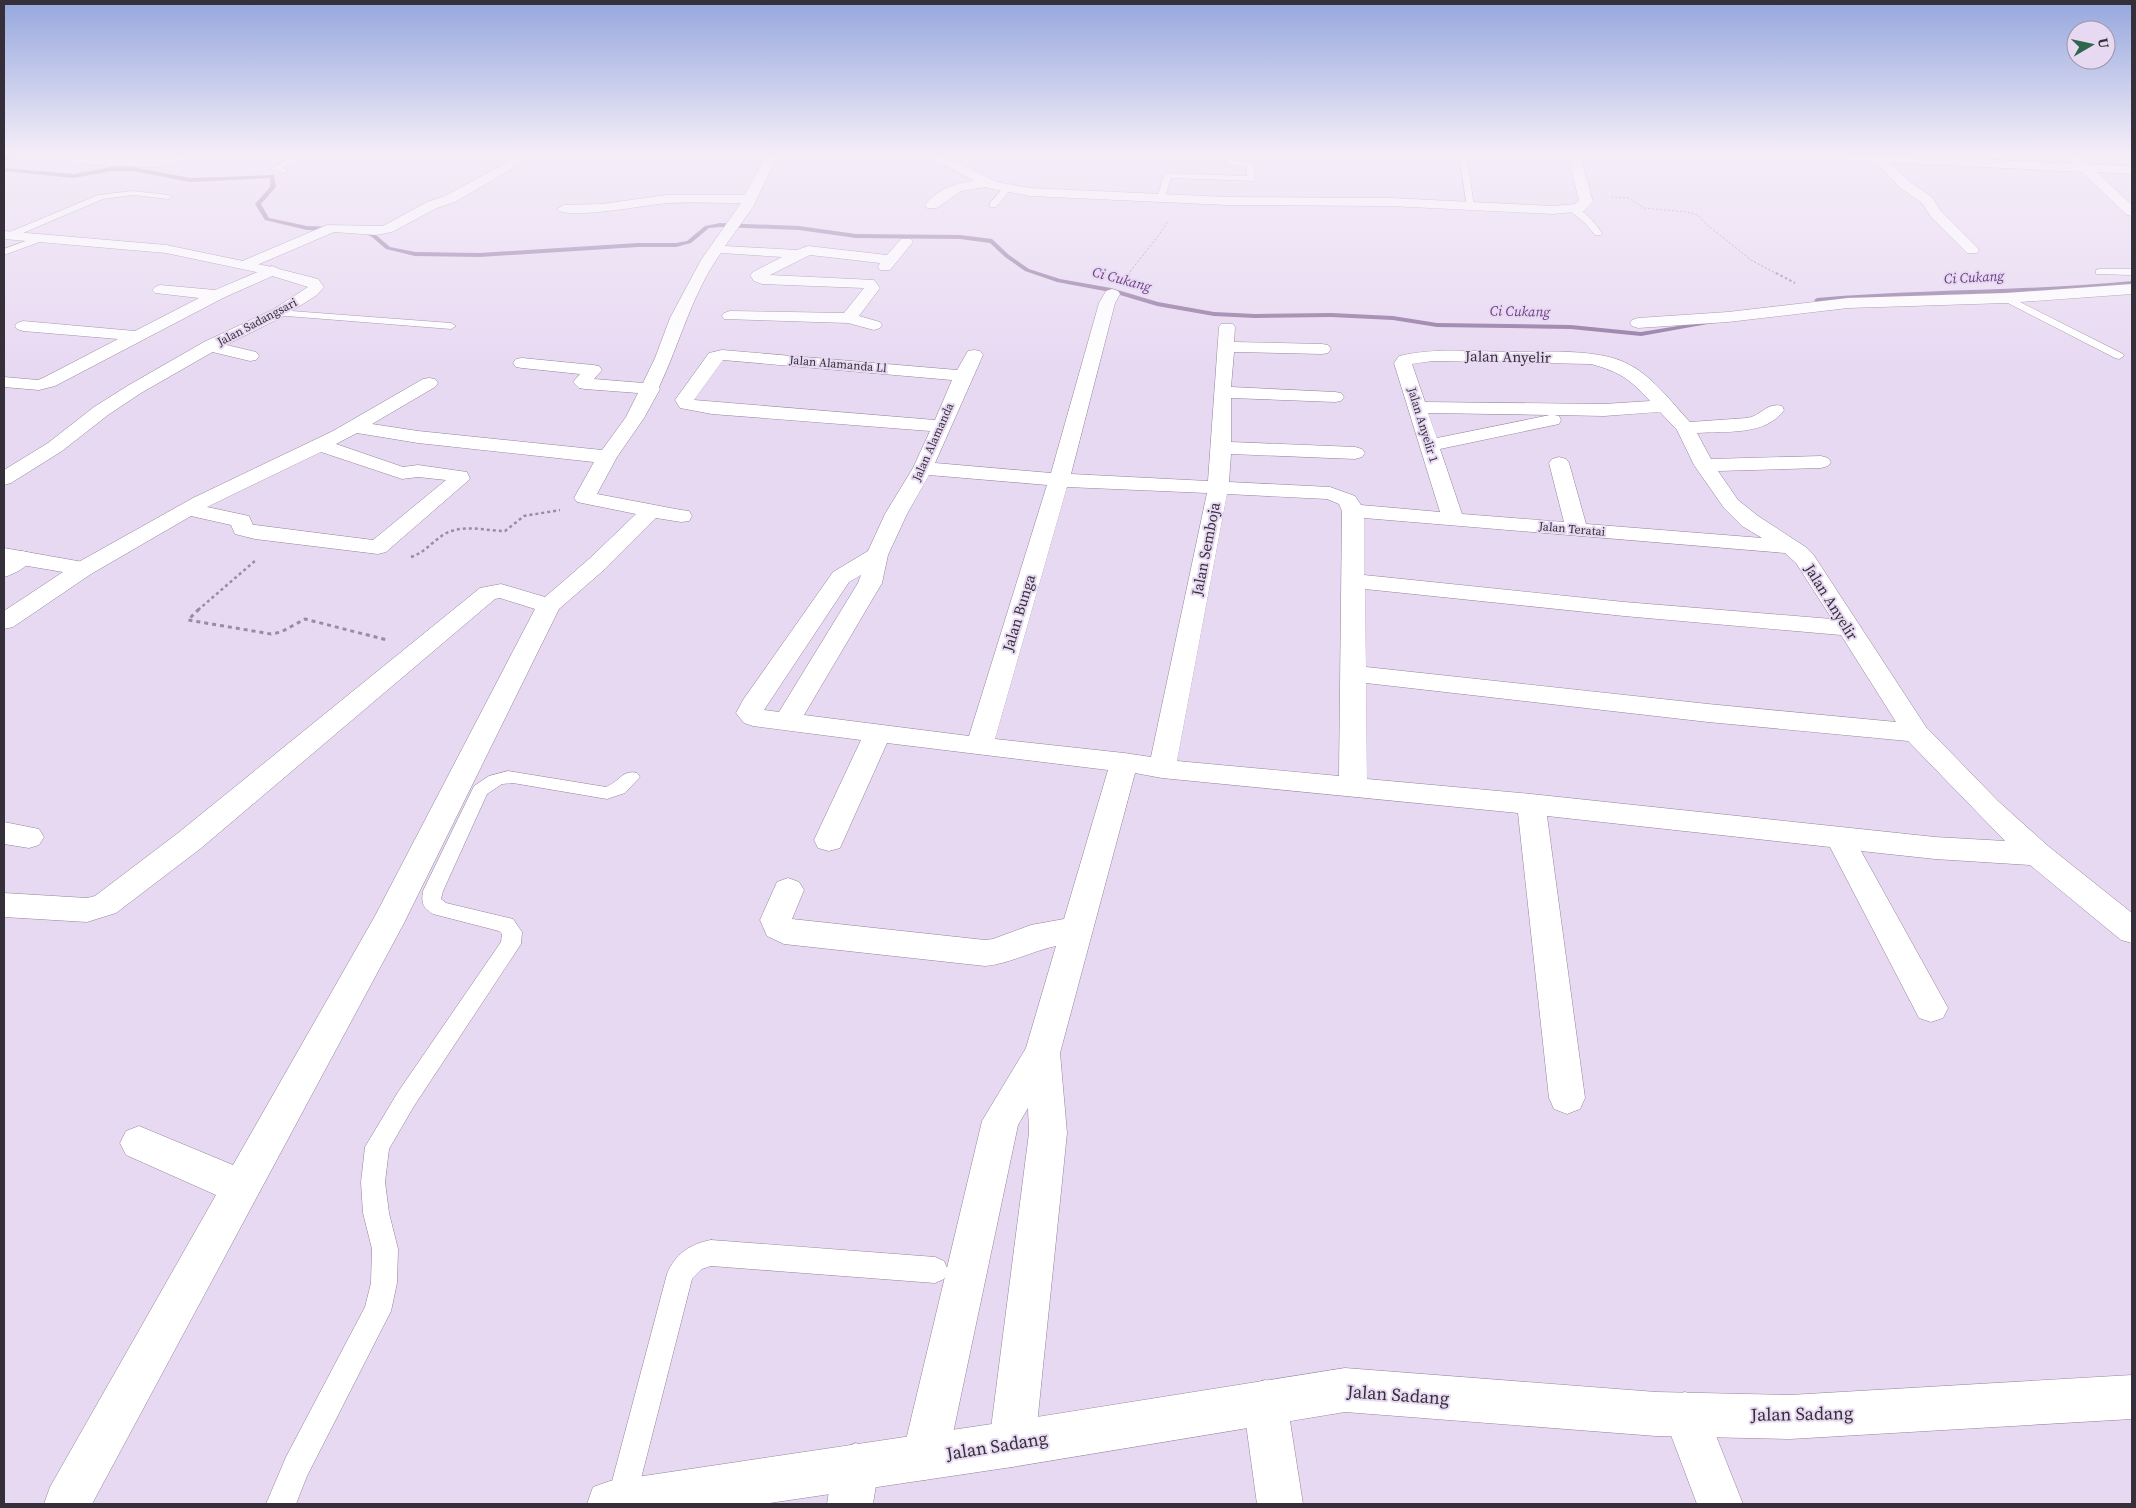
<svg xmlns="http://www.w3.org/2000/svg" width="2136" height="1508" viewBox="0 0 2136 1508" font-family="'Source Serif 4',serif">
  <style>
    .lines { fill: none; stroke-linecap: round; stroke-linejoin: round }
    .stream { fill: #9176a1; fill-rule: evenodd }
    .service-casing { stroke: #92849a; stroke-width: 1 }
    .minor-casing { stroke: #92849a; stroke-width: 1 }
    .tertiary-casing { stroke: #92849a; stroke-width: 1 }
    .path-far3 { stroke: #988d9f; stroke-width: 1; stroke-dasharray: 2 2; stroke-linecap: butt }
    .path-far2 { stroke: #988d9f; stroke-width: 2; stroke-dasharray: 2.5 2.5; stroke-linecap: butt }
    .path-far1 { stroke: #988d9f; stroke-width: 2.5; stroke-dasharray: 3 3; stroke-linecap: butt }
    .path { stroke: #988d9f; stroke-width: 3; stroke-dasharray: 4 4; stroke-linecap: butt }
    .service { fill: #fff; fill-rule: evenodd }
    .minor { fill: #fff; fill-rule: evenodd }
    .tertiary { fill: #fff; fill-rule: evenodd }
    .labels { text-anchor: middle; stroke-width: 4; stroke-linejoin: round; paint-order: stroke }
    .far-street-label { font-size: 12px; fill: #352f39; stroke: #e8d9f2 }
    .far-water-label { font-size: 14px; font-style: italic; fill: #6b3e83; stroke: #e8d9f2 }
    .street-label { font-size: 15px; fill: #352f39; stroke: #e8d9f2 }
    .near-street-label { font-size: 18px; fill: #352f39; stroke: #e8d9f2 }
  </style>
  <rect width="100%" height="100%" fill="#e8d9f2"/>
  <g class="lines">
    <g class="stream">
      <path d="M12,155h8l-16,6v-3z"/>
      <path d="M111,167h22l57,11 84,-3 2,12 -15,17 8,14 38,8 25,1 3,2 -3,2 -25,-1 -42,-10 -10,-16 15,-17v-9l-80,4 -57,-11h-22l-37,7 -70,-7v-3l70,6z"/>
      <path d="M720,223l79,3 57,8 104,1 32,4 17,16 20,14 31,10 51,9 47,14 56,10 41,2 76,-1 62,3 44,7 134,2 70,7 86,-14 3,2 -89,16 -70,-7 -134,-2 -44,-7 -62,-3 -76,1 -41,-2 -57,-10 -47,-14 -53,-10 -32,-11 -20,-14 -15,-14 -30,-4 -104,-1 -57,-8 -79,-3 -11,1 -18,15 -15,4h-38l-158,10 -65,-1 -29,-7 -14,-12 -17,-8 9,-1 12,7 14,12 25,5 65,1 158,-10h38l11,-2 18,-15z"/>
      <path d="M2132,281v4c-105,10 -210,8 -315,17l-3,-2 3,-2c105,-9 210,-7 315,-17z"/>
    </g>
    <defs>
      <g id="service">
        <path d="M295,155h10l-23,13 5,1v4l-17,-4z"/>
        <path d="M1227,155h8l-1,5 20,3v18l-83,-3 -7,22 -7,-2 7,-23 4,-2 79,3v-9l-20,-3z"/>
        <path d="M1459,155h8l7,53 -7,-2z"/>
        <path d="M1004,187l7,2 -15,18h-6v-4z"/>
        <path d="M133,191l35,4 4,2 -4,2 -35,-4 -30,4 -92,39 -7,-2 1,-2 93,-39z"/>
        <path d="M1570,207c12,-1 26,17 32,26l-1,2h-6l-9,-11 -16,-13z"/>
        <path d="M42,235l3,1v4l-41,15v-6z"/>
        <path d="M2099,269h33v6l-36,-1v-4z"/>
        <path d="M2006,295l117,59 1,2 -5,3 -4,-1 -113,-58v-4z"/>
        <path d="M278,310l173,13 5,3 -5,3 -177,-14v-4z"/>
        <path d="M508,771l98,16c13,-5 17,-18 31,-14l3,4 -15,16 -18,6 -94,-16 -11,1 -15,10 -44,97 -2,8 5,4 67,16 9,13 -1,12 -107,162 -25,43 -4,33 4,31 9,36 -1,34 -6,28 -84,165 -11,28h-30l20,-47 79,-150 6,-24 1,-34 -9,-36 -2,-31 4,-35 33,-55 103,-150 1,-8 -3,-3 -66,-17c-10,-7 -12,-10 -10,-23l51,-105 15,-10z"/>
        <path d="M711,1240l224,17 9,4 4,9 -4,9 -9,4 -224,-17 -9,3 -10,10 -57,223 -1,2h-28l61,-230c8,-20 23,-30 44,-34z"/>
      </g>
      <g id="minor">
        <path d="M38,155l118,4 17,-4h22l-2,3 -37,9 -48,-1 -64,-7z"/>
        <path d="M520,155h15l-80,47 -18,6 -45,24 -16,3 -42,-3 -84,36h-10l-2,-3 2,-3 87,-37 56,1 44,-24 18,-6z"/>
        <path d="M766,155h12l-25,52 -28,39 72,4 11,-4 79,9 14,-16h10l2,3 -23,28h-10l-2,-3 2,-4 -70,-8 -40,20 104,5 6,8 -21,28 21,6 2,3 -2,3 -6,2 -26,-7 -124,-4 -2,-3 2,-3 6,-2 114,2 20,-25 -102,-4 -8,-3 -4,-6 3,-3 29,-15 -61,-4c-29,40 -41,90 -62,134l1,2 -16,29 -27,39 -20,37 84,16 8,1 3,5 -3,5 -8,1 -25,-4 -51,51 -46,40 -155,314 -312,581h-48l6,-17 166,-292 -90,-40 -6,-12 6,-12 13,-5 94,39 142,-249 160,-307 -35,-11 -5,1 -295,250 -84,64 -29,9 -83,-5v-24l83,5 8,-2 83,-63 302,-245 21,-4 44,13 44,-38 47,-45 -59,-12 -3,-4 20,-36 -176,-19 -61,-10 -21,11 67,23 15,-2 49,7 3,7 -84,73 -8,2 -123,-15 -20,-5 -4,-9 -40,-9 -100,58 -8,2 -8,-2 -3,-5 3,-5 118,-66 140,-67 90,-52 6,-1 6,1 3,4 -3,4 -63,37 46,7 184,19 24,-33 12,-24 -53,-4 -6,-1 -6,-6 7,-8 -58,-6 -6,-1 -3,-4 3,-4 6,-1 71,7 6,1 3,4 -8,9 49,4 12,-25 15,-40 31,-58 40,-57c-24,0 -49,-1 -73,0 -19,1 -101,18 -111,6l7,-4 38,-1 64,-9h79zM321,452l81,27 16,-2 28,3 -73,60 -118,-15h-2l-4,-9 -42,-9z"/>
        <path d="M1875,155h8l26,26 23,16 9,14 36,36 2,3 -2,3h-10l-36,-36 -9,-14 -23,-16 -24,-26 -2,-3z"/>
        <path d="M2084,164l48,2v8l-52,-3 -2,-3z"/>
        <path d="M987,179l5,1 1,3 -1,3 -31,5 -24,17h-10l-2,-3c15,-20 39,-23 62,-26z"/>
        <path d="M272,266l5,2 3,3 -3,3 -54,24 -168,88 -16,4 -35,-3v-10l34,3 5,-2 75,-39 -95,-8 -6,-2 -2,-3 2,-3 6,-2 112,10 64,-33 -44,-5 -3,-3 3,-3 5,-2 55,5z"/>
        <path d="M2132,284v10l-126,9 -158,5 -120,14 -90,6 -6,-2 -2,-3 2,-3 6,-2 90,-6 120,-14 158,-5z"/>
        <path d="M1112,289l6,2 2,3 -5,9 -44,171 137,7 11,-154 2,-3h12l2,3 -1,15 88,2 6,1 3,4 -3,4 -6,1 -88,-2 -3,35 104,5 6,1 3,4 -3,4 -6,1 -104,-4v44l124,5 7,2 3,4 -3,4 -7,2 -124,-5 -2,28 101,5 25,9 6,9 79,7 -46,-149 5,-7c34,-8 71,-5 106,-4 34,0 91,-4 121,11 26,12 45,39 64,59l57,-4c14,-2 20,-16 35,-12l2,4c-18,26 -59,21 -87,23l14,26 110,-3 7,2 3,4 -3,4 -7,2 -103,3 20,29 20,16 49,32 6,6 113,173 72,74 50,45 84,67v30l-11,-3 -91,-75 -95,-6 -74,-8 87,157 -5,10 -12,4 -12,-4 -89,-171 -283,-31 38,282 -5,11 -13,5 -13,-5 -5,-11 -31,-285 -356,-35 -27,-5 -75,280 7,80 -32,311 -7,16 -16,7 -16,-7 -7,-16 40,-311 -1,-25 -10,17 -70,332 -7,16 -16,7 -16,-7 -7,-16 80,-336 44,-73 30,-102c-24,5 -47,18 -71,20l-201,-22 -17,-8 -7,-16 17,-38 11,-4 11,4 5,8 -12,29 193,21 8,-1 38,-14 33,-6 44,-149 -221,-27 -47,105 -11,3 -11,-3 -4,-8 47,-100 -108,-14 -9,-3 -8,-10 7,-13 90,-128 35,-21 17,-37 28,-46 17,-37 -218,-17 -32,-6 -5,-8 34,-47 13,-3 235,20 11,-19 6,-1 6,1 3,4 -48,108 116,10 48,-170 7,-12zM723,360l229,20 -17,40 -241,-20zM1433,361l158,3c29,8 39,15 59,37l-46,3 -179,-2 -13,-38zM1660,412l17,18 17,35 30,43 18,18 20,12 -176,-14 -17,-61 -3,-4 -7,-2 -7,2 -3,4 15,59 -102,-8 -22,-65 119,-25 2,-4 -2,-4 -5,-1 50,1zM1428,413l122,2 -113,23zM929,475l118,10 -78,251 -165,-21 78,-132 6,-28 19,-41zM1067,487l140,6 -56,264 -27,-4 -129,-14zM1227,494l100,5 12,5 3,7 -3,265 -162,-15zM1364,518l421,35 11,10 36,56 -208,-17 -260,-27zM861,575l-3,8 -79,129 -15,-2 85,-128zM1365,589l259,27 217,19 55,87 -188,-18 -342,-37zM1366,683l342,39 200,19 97,100 -70,-4 -404,-43 -164,-15z"/>
        <path d="M210,341l46,11 3,4 -3,4 -6,1 -46,-11 -2,-4 2,-4z"/>
        <path d="M22,551l8,2 3,5c-6,9 -18,16 -29,19v-17l10,-7z"/>
        <path d="M4,822l35,7 5,8 -5,8 -10,3 -25,-4z"/>
        <path d="M1265,1380l16,6 6,16 16,102h-46l-14,-102 6,-16z"/>
        <path d="M1685,1392l16,6 42,106h-46l-34,-90 6,-16z"/>
        <path d="M856,1443l16,7 7,16 -6,38h-46l6,-38 7,-16z"/>
      </g>
      <g id="tertiary">
        <path d="M925,155h18l54,27 33,6 197,9 164,1 162,8 22,-2 4,-3 -11,-46h12l13,47 -9,9 -31,3 -162,-8 -164,-1 -197,-9 -42,-8z"/>
        <path d="M1819,155h85l170,9 -8,-9h13l53,50v11l-5,-1 -45,-43 -257,-13z"/>
        <path d="M4,231l162,14 101,21 51,13 6,8 -7,8 -33,21 -68,34 -75,43 -33,22 -46,36 -51,32 -7,2v-15l44,-27 46,-36 35,-22 75,-43 68,-32 36,-23 -42,-13 -100,-21 -162,-14z"/>
        <path d="M4,548l79,14 8,2 3,5 -3,5 -78,53 -9,2v-18l59,-39 -59,-10z"/>
        <path d="M1345,1368l311,24 134,3 342,-20v44l-342,20 -134,-3 -311,-24 -333,55 -249,37h-176l6,-17 17,-6 402,-60z"/>
      </g>
    </defs>
    <use href="#service" class="service-casing"/>
    <use href="#minor" class="minor-casing"/>
    <use href="#tertiary" class="tertiary-casing"/>
    <g class="path-far3">
      <path d="M1611,197l18,1 15,10 43,4 11,3 8,9 45,36 28,15"/>
      <path d="M1128,275c13,-19 29,-35 40,-54"/>
    </g>
    <g class="path-far2">
      <path d="M1776,273l19,10"/>
      <path d="M1127,276l2,-3"/>
    </g>
    <g class="path-far1">
      <path d="M411,557c13,-4 21,-15 32,-22 19,-12 42,-4 62,-4l19,-15 36,-6"/>
      <path d="M198,610l58,-50"/>
    </g>
    <path class="path" d="M199,609l-11,11 83,14 10,-2 24,-13 82,21"/>
    <use href="#service" class="service"/>
    <use href="#minor" class="minor"/>
    <use href="#tertiary" class="tertiary"/>
  </g>
  <linearGradient id="sky" x2="0" y2="1"><stop stop-color="#95a7dd"/><stop offset="0.42" stop-color="#f5eef9"/><stop offset="1" stop-color="#f5eef9" stop-opacity="0"/></linearGradient>
  <rect width="2136" height="366" fill="url(#sky)"/>
  <g class="labels">
    <g class="far-street-label">
      <text transform="translate(257 322) rotate(-28)" y="4">Jalan Sadangsari</text>
      <text transform="translate(838 364) rotate(5)" y="4">Jalan Alamanda Ll</text>
      <text transform="translate(1423 425) rotate(73)" y="4">Jalan Anyelir 1</text>
      <text transform="translate(933 442) rotate(-66)" y="4">Jalan Alamanda</text>
      <text transform="translate(1572 529) rotate(5)" y="4">Jalan Teratai</text>
    </g>
    <g class="far-water-label">
      <text transform="translate(1974 277) rotate(-3)" y="5">Ci Cukang</text>
      <text transform="translate(1122 279) rotate(15)" y="5">Ci Cukang</text>
      <text transform="translate(1520 311) rotate(1)" y="5">Ci Cukang</text>
    </g>
    <g class="street-label">
      <text transform="translate(1508 357) rotate(1)" y="5">Jalan Anyelir</text>
      <text transform="translate(1206 549) rotate(-79)" y="5">Jalan Semboja</text>
      <text transform="translate(1831 602) rotate(58)" y="5">Jalan Anyelir</text>
      <text transform="translate(1019 613) rotate(-73)" y="5">Jalan Bunga</text>
    </g>
    <g class="near-street-label">
      <text transform="translate(1398 1395) rotate(4)" y="6">Jalan Sadang</text>
      <text transform="translate(1802 1414) rotate(-1)" y="6">Jalan Sadang</text>
      <text transform="translate(997 1446) rotate(-9)" y="6">Jalan Sadang</text>
    </g>
  </g>
  <rect width="2136" height="1508" fill="none" stroke="#352f39" stroke-width="10"/>
  <g transform="translate(2091 45) rotate(81)"><circle r="24" fill="#e8d9f2" stroke="#a095a8"/>
  <path d="M0-4L9 19L0 12L-9 19Z" fill="#2f664d"/>
  <text y="-8" font-size="14" font-weight="bold" text-anchor="middle" fill="#352f39">U</text>
  </g>
</svg>
